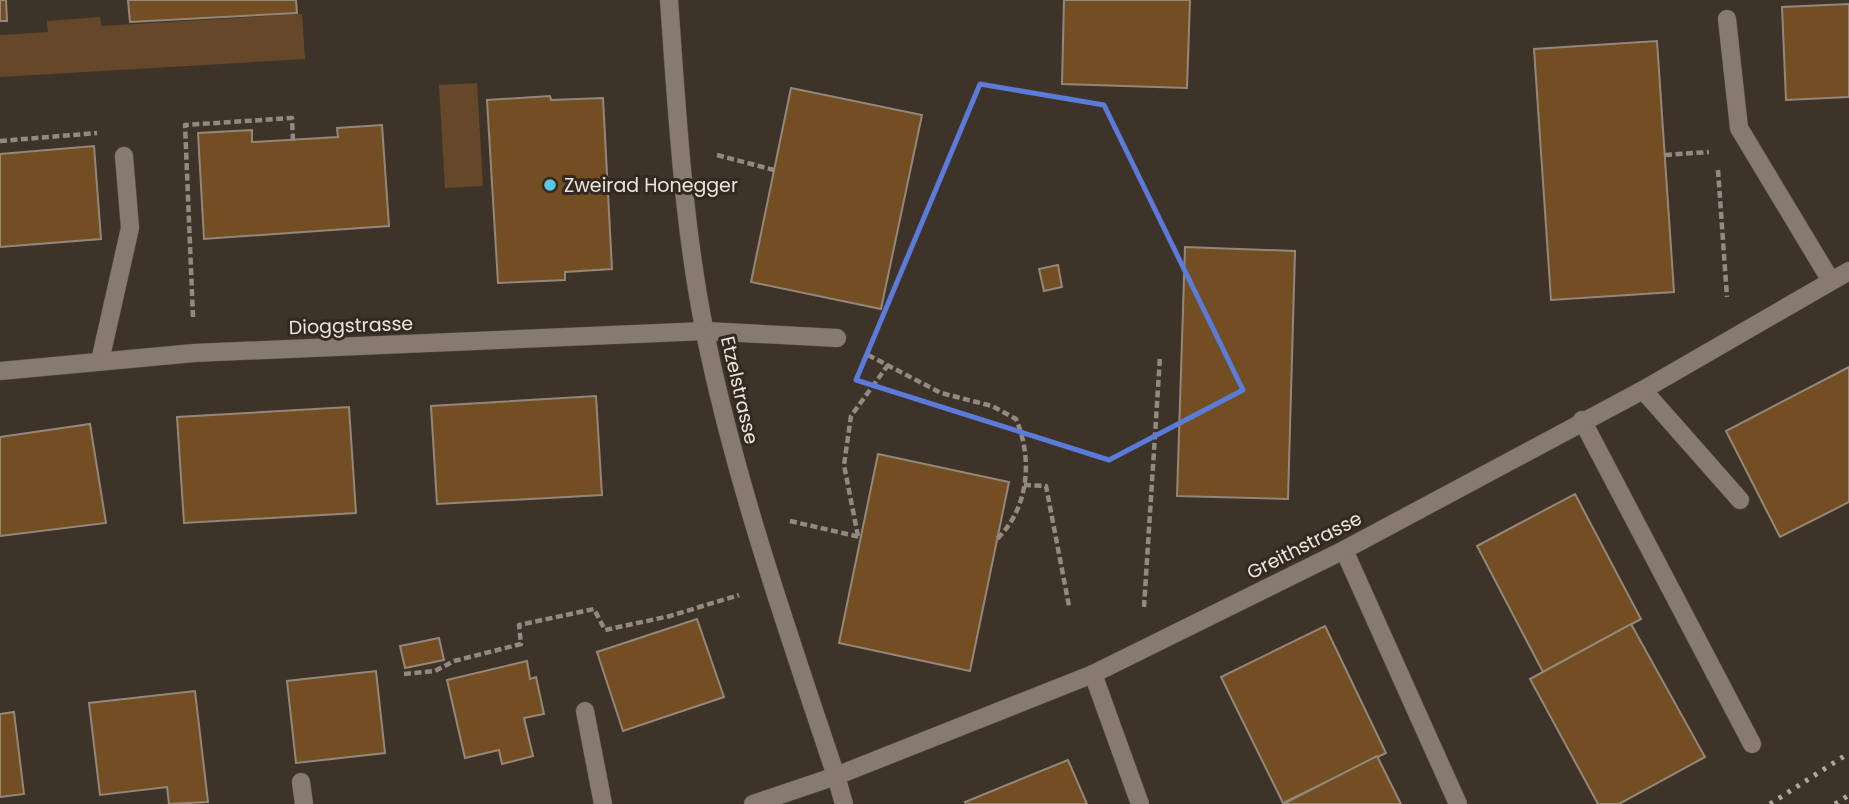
<svg xmlns="http://www.w3.org/2000/svg" width="1849" height="804" viewBox="0 0 1849 804" font-family="Poppins,sans-serif">
  <style>
    .green { fill: #644829 }
    .building { fill: #734e23; stroke: #94877a; stroke-width: 2 }
    .lines { fill: none; stroke-linecap: round; stroke-linejoin: round }
    .lane-casing { stroke: #585046; stroke-width: 19 }
    .street-casing { stroke: #585046; stroke-width: 19 }
    .path { stroke: #928a80; stroke-width: 4.5; stroke-dasharray: 7 3.5; stroke-linecap: butt }
    .lane { stroke: #877a6e; stroke-width: 18 }
    .street { stroke: #877a6e; stroke-width: 18 }
    .rail { stroke: #ada69d; stroke-width: 5; stroke-dasharray: 3.5 7; stroke-linecap: butt }
    .marked { fill: none; stroke: #5b7bda; stroke-width: 5; stroke-linejoin: round }
    .poi-dot { fill: #5ac8e5; stroke: #34291f; stroke-width: 2.5 }
    .labels { text-anchor: middle; stroke-width: 6; stroke-linejoin: round; paint-order: stroke }
    .poi-label { font-size: 19px; fill: #ebe5dd; stroke: #34291f; text-anchor: start }
    .street-label { font-size: 19px; fill: #ebe5dd; stroke: #34291f }
  </style>
  <rect width="100%" height="100%" fill="#3e3328"/>
  <g class="green">
    <path d="M302,14l3,45 -305,18v-42l48,-3 -1,-11 53,-4 1,9z"/>
    <path d="M477,83l6,103 -38,2 -6,-103z"/>
  </g>
  <g class="building">
    <path d="M0,0h6l1,21h-7z"/>
    <path d="M128,0h168l1,13 -167,9z"/>
    <path d="M1064,0h126l-3,88 -125,-4z"/>
    <path d="M1849,4v93l-63,3 -4,-93z"/>
    <path d="M1657,41l17,251 -123,8 -17,-251z"/>
    <path d="M791,88l131,27 -41,194 -130,-27z"/>
    <path d="M550,96l1,4 52,-2 9,171 -47,3v8l-67,3 -11,-183z"/>
    <path d="M382,125l7,101 -185,13 -6,-106 54,-3v12l86,-5 -1,-9z"/>
    <path d="M94,146l7,93 -101,8v-93z"/>
    <path d="M1185,247l110,4 -7,248 -111,-3z"/>
    <path d="M1058,265l4,22 -18,4 -5,-22z"/>
    <path d="M1849,367v135l-69,35 -54,-106z"/>
    <path d="M596,396l6,99 -165,9 -6,-98z"/>
    <path d="M349,407l7,106 -172,10 -7,-106z"/>
    <path d="M90,424l16,99 -106,13v-99z"/>
    <path d="M878,454l131,28 -39,189 -131,-28z"/>
    <path d="M1575,494l66,125 -98,53 -66,-126z"/>
    <path d="M697,619l27,78 -101,34 -26,-79z"/>
    <path d="M1631,624l74,133 -86,47h-21l-68,-125z"/>
    <path d="M1325,626l61,127 -103,50 -62,-126z"/>
    <path d="M439,638l5,22 -39,8 -5,-22z"/>
    <path d="M527,661l3,18 6,-2 8,37 -20,4 9,38 -31,8 -3,-14 -34,8 -18,-78z"/>
    <path d="M376,671l9,82 -89,10 -9,-82z"/>
    <path d="M195,691l13,111 -39,2 -2,-17 -67,8 -11,-92z"/>
    <path d="M14,712l10,82 -24,3v-83z"/>
    <path d="M1377,756l24,48h-119l3,-1z"/>
    <path d="M1068,760l19,44h-121l-1,-2z"/>
  </g>
  <g class="lines">
    <defs>
      <g id="lane">
        <path d="M1727,19l12,109 92,153"/>
        <path d="M705,331l132,7"/>
        <path d="M100,361l30,-133 -6,-72"/>
        <path d="M1643,390l97,110"/>
        <path d="M1582,420l170,324"/>
        <path d="M1344,550l114,254"/>
        <path d="M1093,674l47,130"/>
        <path d="M585,711l18,93"/>
        <path d="M836,776l8,28"/>
        <path d="M301,782l3,22"/>
      </g>
      <g id="street">
        <path d="M669,0c8,111 14,224 36,333 31,151 82,296 131,443"/>
        <path d="M0,371l194,-18 511,-22"/>
        <path d="M753,804l83,-28 257,-102 251,-124 299,-160 206,-119"/>
      </g>
    </defs>
    <use href="#lane" class="lane-casing"/>
    <use href="#street" class="street-casing"/>
    <g class="path">
      <path d="M0,141l97,-8"/>
      <path d="M717,155l57,15"/>
      <path d="M1665,155l44,-3"/>
      <path d="M1718,170l9,127"/>
      <path d="M193,317l-8,-192 107,-7 1,23"/>
      <path d="M868,355l73,38 51,13 24,13c17,40 13,89 -19,120"/>
      <path d="M1024,485l22,1 23,120"/>
      <path d="M790,521l70,16"/>
      <path d="M858,536l-14,-71 7,-49 37,-51"/>
      <path d="M1144,607l16,-250"/>
      <path d="M404,674l31,-3 19,-10 67,-17 -2,-19 75,-16 11,21 65,-14 69,-21"/>
    </g>
    <use href="#lane" class="lane"/>
    <use href="#street" class="street"/>
    <g class="rail">
      <path d="M1770,804l79,-51"/>
      <path d="M1835,804l14,-9"/>
    </g>
  </g>
  <path class="marked" d="M980,84l124,21 139,285 -134,70 -253,-80z"/>
  <circle class="poi-dot" cx="550" cy="185" r="7"/>
  <g class="labels">
    <g class="poi-label">
      <text x="564" y="192">Zweirad Honegger</text>
    </g>
    <g class="street-label">
      <text transform="translate(351 325) rotate(-2)" y="7">Dioggstrasse</text>
      <text transform="translate(740 390) rotate(77)" y="7">Etzelstrasse</text>
      <text transform="translate(1304 545) rotate(-27)" y="7">Greithstrasse</text>
    </g>
  </g>
</svg>
